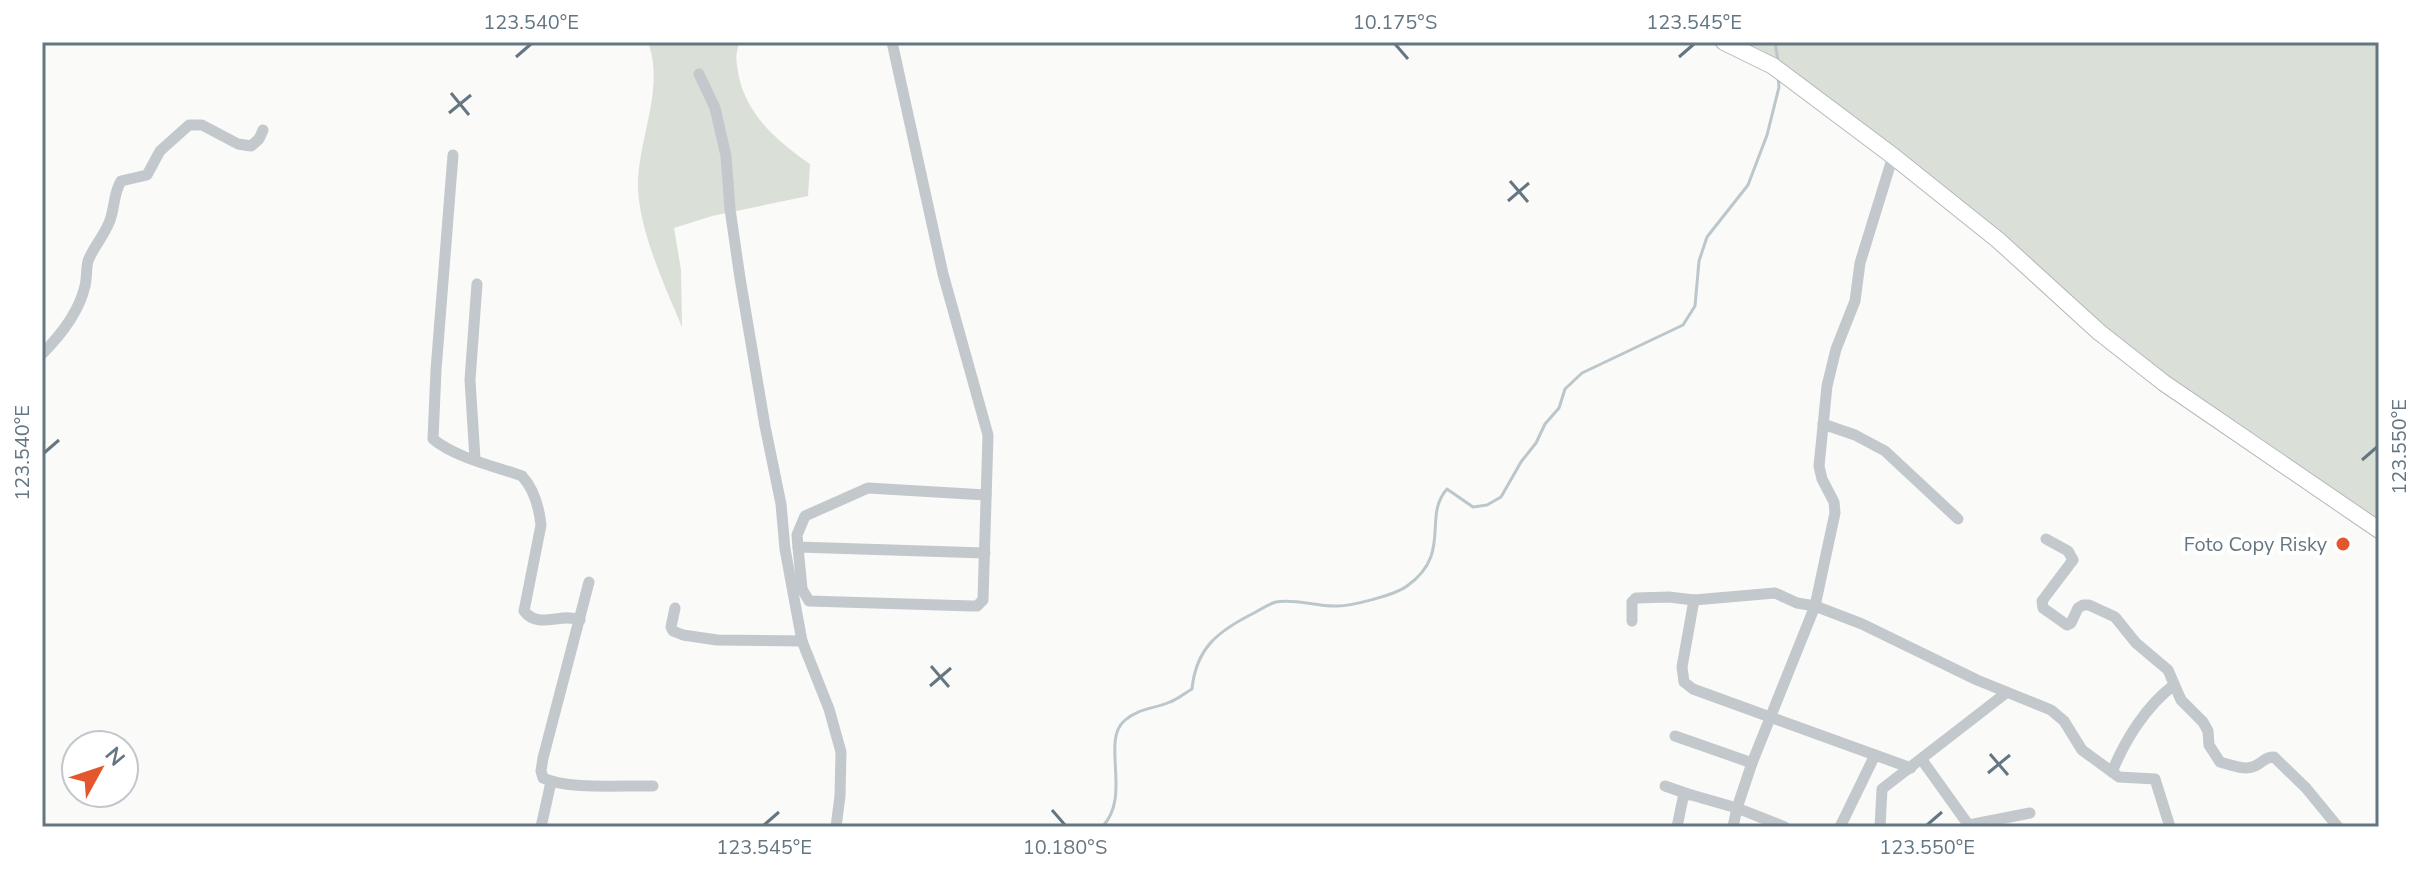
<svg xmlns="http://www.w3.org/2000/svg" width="2421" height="869" viewBox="0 0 2421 869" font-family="'Nunito Sans',sans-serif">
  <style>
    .green { fill: #dadfd7 }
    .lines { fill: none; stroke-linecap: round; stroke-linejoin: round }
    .stream { stroke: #bbc7cb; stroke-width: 3 }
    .highway-casing { stroke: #b4b9bd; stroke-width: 18 }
    .minor { stroke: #c3c8cc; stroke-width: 11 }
    .highway { stroke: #fff; stroke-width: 16 }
    .ticks { fill: none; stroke: #657683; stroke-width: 3 }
    .poi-dot { fill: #e4572e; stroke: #fff; stroke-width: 3 }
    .labels { text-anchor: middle; stroke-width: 8; stroke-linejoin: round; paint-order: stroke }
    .poi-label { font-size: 20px; fill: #657683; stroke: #fff; text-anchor: end }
    .neatline { fill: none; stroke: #657683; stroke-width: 3 }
    .ticks-label { font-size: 20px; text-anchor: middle; fill: #657683 }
  </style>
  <rect width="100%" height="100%" fill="#fafaf8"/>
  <g class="green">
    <path d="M648,42h92c-5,12 -4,18 -2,30 7,42 39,69 72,92l-2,32 -96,20 -38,12 7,42 1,57c-16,-38 -38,-86 -43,-127 -7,-52 28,-107 9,-158z"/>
    <path d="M1741,42h638v485l-263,-188 -198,-169 -155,-119z"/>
  </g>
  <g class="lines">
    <g class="stream">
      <path d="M1775,42l3,19"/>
      <path d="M1102,827c30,-30 -1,-85 22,-106 14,-13 30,-12 46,-19 8,-3 15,-9 22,-13 4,-41 26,-58 62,-76 6,-3 14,-9 22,-11 19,-4 41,5 61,4 15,0 58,-11 70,-20 46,-33 15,-69 40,-97l26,18 14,-2 14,-8 20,-35 15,-19 9,-19 14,-16 6,-19 17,-16 101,-48 12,-19 4,-45 8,-24 41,-52 19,-50 12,-48 -1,-10"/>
    </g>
    <defs>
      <path id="highway" d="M1724,42l49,24 120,90 105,84 101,92 65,51 215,147"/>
    </defs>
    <use href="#highway" class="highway-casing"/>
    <g class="minor">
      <path d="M699,74l16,34 11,48 4,53 10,69 25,148 16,78 4,45 17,92 27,68 12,43 -1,44 -4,31"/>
      <path d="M453,155l-17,215 -3,69c23,19 61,27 89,37 12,13 17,31 19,49l-17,86c15,19 37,1 56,9"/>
      <path d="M1893,156l-33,107 -5,38 -19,48 -9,37 -8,80 3,13 12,23 1,11 -20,93 47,18 115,56 74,30 13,11 18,29 37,27 36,2 15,48"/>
      <path d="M42,354c19,-19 37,-42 43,-68 2,-8 1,-17 3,-25 6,-16 19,-28 23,-44 4,-13 3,-25 10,-36l26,-6 13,-24 29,-26h13l36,19 13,2 8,-7 4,-9"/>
      <path d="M1823,424l32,11 30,16 73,68"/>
      <path d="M475,459l-5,-79 7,-96"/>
      <path d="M2046,539l22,12 5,9 -31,41 1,7 24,17 4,-2 7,-15 5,-3h6l26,12 21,26 32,27 13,30 22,22 5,9 1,14 11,17c11,3 25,9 35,4 9,-4 9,-9 19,-9l32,31 32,39"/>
      <path d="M798,547l4,42 7,12 163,5h5l6,-6 5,-165 -45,-161 -51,-232"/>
      <path d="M985,553l-187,-6 -1,-12 8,-19 63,-28 118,7"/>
      <path d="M589,582l-46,176 -2,13 2,7c25,12 80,7 110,8"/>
      <path d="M1694,600l-12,67 2,15 9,7 182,66 -35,72"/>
      <path d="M675,608l-4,19 2,4 10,4 34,5 85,1"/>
      <path d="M1632,621v-19l4,-4 33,-1 25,3 81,-7 22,10 18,3 -63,157 -15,45 -4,19"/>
      <path d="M1675,736l77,27"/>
      <path d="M1875,755l36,13"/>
      <path d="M1922,760l48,67"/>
      <path d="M2112,772c13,-32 34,-66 62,-87"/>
      <path d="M1665,786l23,8"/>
      <path d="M1969,825l61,-12"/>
      <path d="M541,827l10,-45"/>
      <path d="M1677,827l6,-29 5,-4 49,14 48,19"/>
      <path d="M1880,827l2,-38 124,-96"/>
    </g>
    <use href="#highway" class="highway"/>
  </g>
  <path class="ticks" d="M1395,44l13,15M516,57l15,-13M1679,57l15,-13M451,93l18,22M449,113l22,-18M1510,181l18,21M1508,201l21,-18M44,453l15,-13M2362,460l15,-13M931,666l18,21M930,686l21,-18M1990,754l18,21M1988,773l22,-18M1052,810l13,15M764,825l15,-13M1927,825l15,-13"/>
  <circle class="poi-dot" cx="2343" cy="544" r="8"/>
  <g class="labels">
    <g class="poi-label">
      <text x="2327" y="551">Foto Copy Risky</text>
    </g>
  </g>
  <rect width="2421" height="869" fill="none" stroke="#ffffff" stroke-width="88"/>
  <g transform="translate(100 769) rotate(50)"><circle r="38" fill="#ffffff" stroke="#c1c8cd" stroke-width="2"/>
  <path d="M0-6L14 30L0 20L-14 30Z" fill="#e4572e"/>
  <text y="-12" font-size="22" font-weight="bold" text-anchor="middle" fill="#657683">N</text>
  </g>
  <rect x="44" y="44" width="2333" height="781" class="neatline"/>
  <g class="ticks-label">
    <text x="531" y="29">123.540°E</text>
    <text x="1395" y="29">10.175°S</text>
    <text x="1694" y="29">123.545°E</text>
    <text transform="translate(2399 447) rotate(-90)" y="7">123.550°E</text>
    <text transform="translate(22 453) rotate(-90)" y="7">123.540°E</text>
    <text x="764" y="854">123.545°E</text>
    <text x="1065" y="854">10.180°S</text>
    <text x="1927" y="854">123.550°E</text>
  </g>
</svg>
